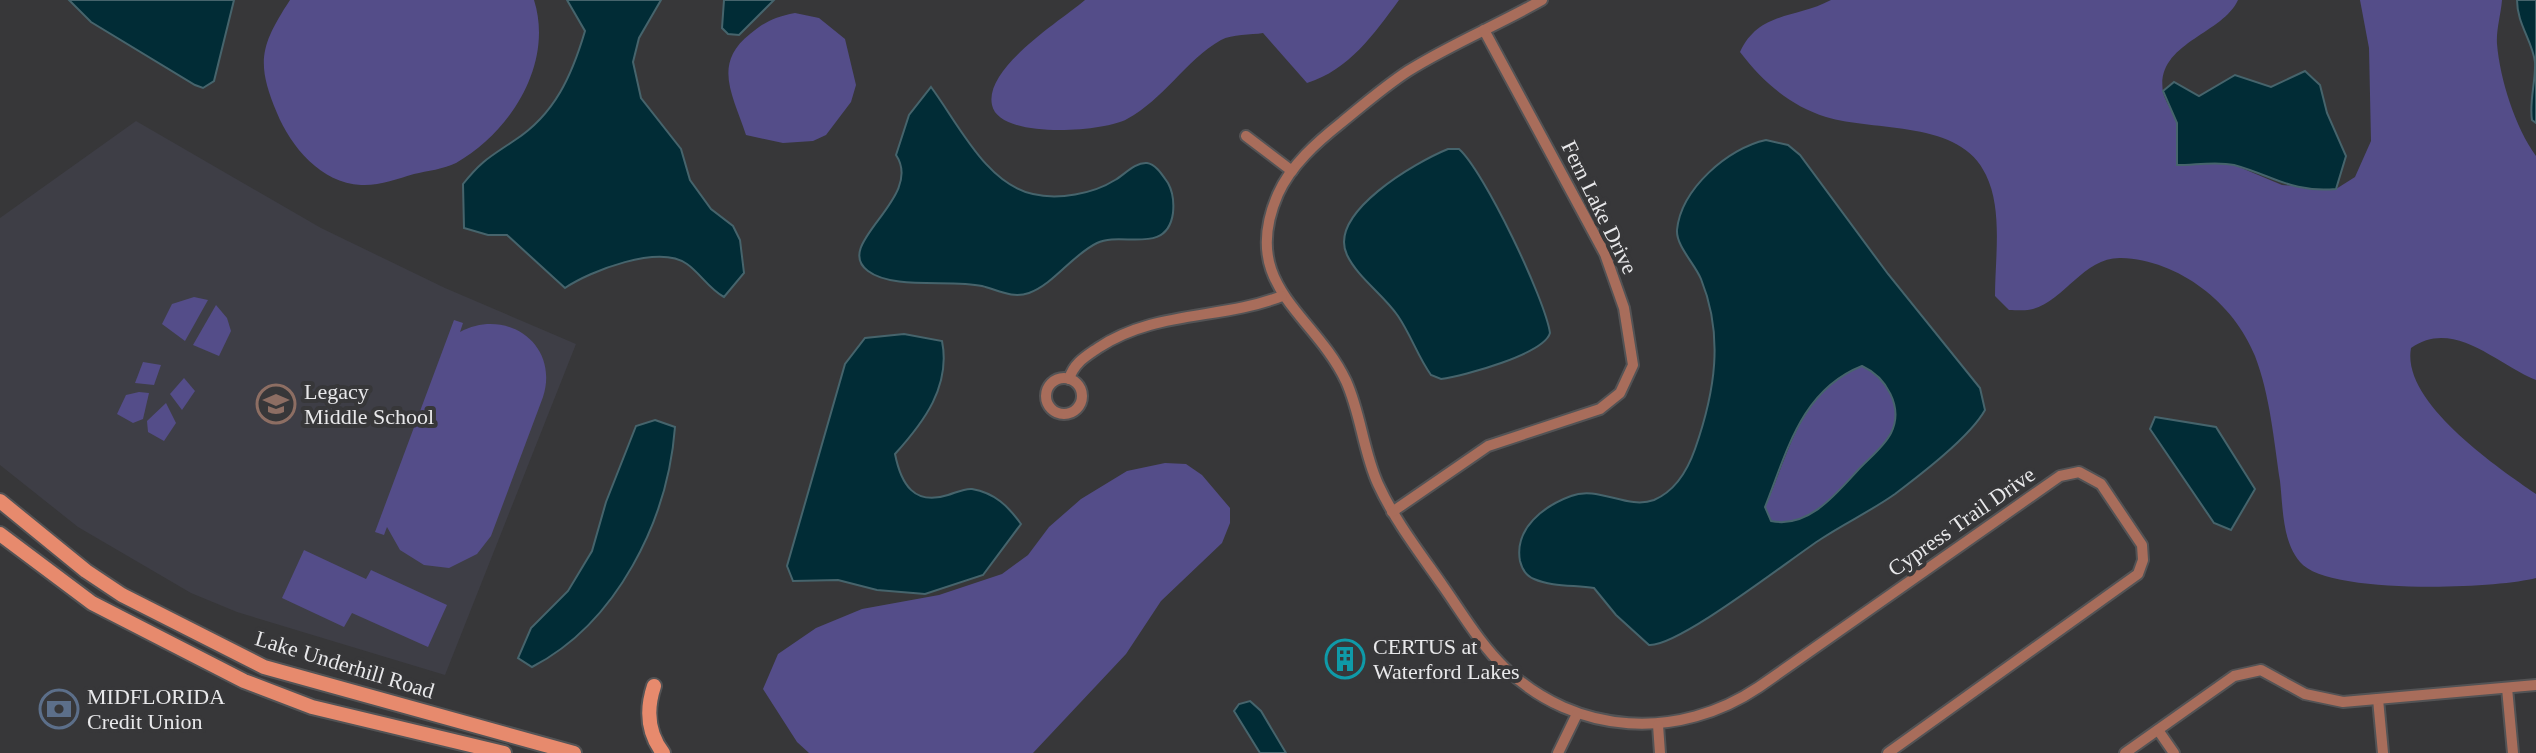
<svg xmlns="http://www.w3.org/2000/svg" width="2536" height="753" viewBox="0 0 2536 753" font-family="'Times New Roman',serif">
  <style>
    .built { fill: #3e3e46 }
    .green { fill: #544d89 }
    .water { fill: #012c36; stroke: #46646c; stroke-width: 2; fill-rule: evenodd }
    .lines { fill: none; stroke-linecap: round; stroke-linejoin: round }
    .street-casing { stroke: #535355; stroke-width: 14 }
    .secondary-casing { stroke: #535355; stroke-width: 18 }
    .street { stroke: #a86d5b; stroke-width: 10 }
    .secondary { stroke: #e78a6d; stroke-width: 14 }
    .labels { text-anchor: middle; stroke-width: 8; stroke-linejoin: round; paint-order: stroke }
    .street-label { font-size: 22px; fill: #e8e8ea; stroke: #373739 }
    .poi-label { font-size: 22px; fill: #e8e8ea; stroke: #373739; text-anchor: start }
  </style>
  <rect width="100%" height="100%" fill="#373739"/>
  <path class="built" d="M136,121l185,107 124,60 131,56 -131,331 -208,-63 -46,-19 -113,-66 -78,-62v-247z"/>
  <g class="green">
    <path d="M290,0h244c20,63 -23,132 -78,163 -12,6 -29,8 -42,11 -17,5 -35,12 -53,11 -40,-2 -70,-38 -84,-72 -21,-50 -17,-67 13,-113z"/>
    <path d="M1085,0h314c-25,34 -50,70 -92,83l-44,-50c-12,2 -31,1 -42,7 -35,20 -58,60 -94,79 -23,13 -128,21 -135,-14 -8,-37 67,-83 93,-105z"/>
    <path d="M1831,0h407c-16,35 -83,43 -75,92 2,10 10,19 13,29 4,13 1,30 1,43h55l50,21 54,4 19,-12 16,-36 -2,-93 -9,-48h142c-1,14 -6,30 -5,44 3,35 18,83 39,112v224c-40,-16 -82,-62 -125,-32 -10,54 86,119 125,146v84c-41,11 -210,17 -236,-16 -18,-21 -17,-55 -20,-81 -6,-40 -10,-86 -25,-125 -21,-53 -76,-96 -134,-98 -37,-1 -56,42 -88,51 -6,2 -17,1 -24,1l-14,-14c0,-38 8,-86 -9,-121 -25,-56 -112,-43 -160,-58 -37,-12 -63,-35 -86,-65 19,-41 55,-33 91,-52z"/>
    <path d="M795,13l24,5 26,21 11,46 -5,17 -25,33 -13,6 -30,2 -37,-8c-13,-40 -34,-71 4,-101 16,-13 25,-17 45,-21z"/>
    <path d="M194,297l14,3 -23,41 -23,-17 10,-20z"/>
    <path d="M216,305l11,13 4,13 -12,25 -26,-11z"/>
    <path d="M454,320l9,3 -3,9c46,-25 100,12 83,65l-52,139 -14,18 -28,14 -25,-3 -24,-15 -13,-23 -3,8 -9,-3z"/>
    <path d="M143,362l18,3 -7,20 -19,-2z"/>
    <path d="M1862,366c24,11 42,40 29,66 -7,14 -22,27 -33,38 -22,24 -50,59 -87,51l-6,-14c25,-55 34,-115 97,-141z"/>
    <path d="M184,378l11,13 -13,19 -12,-16z"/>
    <path d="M139,392l10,1 -6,26 -10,4 -16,-9 9,-19z"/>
    <path d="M166,403l10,20 -12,18 -16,-9 -1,-11z"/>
    <path d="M1165,463l21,1 16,11 28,33v15l-8,20 -61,58 -35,53 -93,99h-224l-12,-11 -34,-53 15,-35 38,-26 46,-19 77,-14 63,-21 26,-19 21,-28 32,-28 46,-28z"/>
    <path d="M304,550l62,29 5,-9 76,35 -19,42 -76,-34 -8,14 -62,-29z"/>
  </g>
  <g class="water">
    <path d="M69,0h165l-20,81 -11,7 -8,-3 -104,-63z"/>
    <path d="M567,0h94l-22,38 -6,24 8,36 40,51 9,31 21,29 22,17 7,14 4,33 -20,24c-15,-8 -24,-24 -37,-33 -28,-20 -97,7 -122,24l-58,-53h-19l-24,-7 -1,-44c19,-24 27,-27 52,-44 40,-26 57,-65 70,-109z"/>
    <path d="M724,0h50l-35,35 -11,-1 -6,-6z"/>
    <path d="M2517,0h19v123l-4,-3c-3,-19 4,-39 3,-58 -3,-22 -18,-38 -18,-62z"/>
    <path d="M2305,71l15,14 7,28 19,43 -10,33c-44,4 -62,-13 -102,-24 -17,-4 -39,0 -57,0v-42l-14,-32 11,-9 25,14 36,-21 36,12z"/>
    <path d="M931,87c27,36 55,97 102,107 25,6 60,0 82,-14 9,-5 20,-18 32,-17 9,1 16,13 21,20 5,9 6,20 5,30 -6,43 -51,18 -76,30 -25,12 -43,41 -68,50 -17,6 -31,-3 -47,-7 -31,-7 -89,4 -114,-15 -37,-27 57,-73 28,-116l13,-40z"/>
    <path d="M1766,140l22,5 12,10 88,119 92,114 5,22c-15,27 -65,65 -90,84 -24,17 -50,29 -74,45 -31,20 -142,108 -172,106l-33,-30 -22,-27c-19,-3 -42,-1 -60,-9 -8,-3 -12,-10 -14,-18 -6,-33 24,-55 51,-65 27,-11 56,14 83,4 21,-9 34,-31 41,-51 20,-57 29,-113 6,-170 -6,-15 -25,-33 -24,-49 4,-41 51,-82 89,-90zM1862,366c24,11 42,41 29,67 -7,14 -23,26 -33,37 -22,24 -50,59 -87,51l-6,-14c22,-55 36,-117 97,-141z"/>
    <path d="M1448,149h11c25,22 86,150 91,184 -6,21 -86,43 -109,46l-10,-4c-13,-18 -20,-40 -33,-59 -14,-21 -40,-38 -51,-61 -20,-42 69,-93 101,-106z"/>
    <path d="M904,334l38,7c9,45 -18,81 -47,113 6,30 19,52 53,41 7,-2 17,-7 24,-6 23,4 36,17 49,35l-38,51 -58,19 -48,-4 -39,-10 -45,1 -6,-15 58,-202 20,-26z"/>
    <path d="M2155,417l61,10 39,62 -24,41 -17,-7 -64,-94z"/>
    <path d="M655,420l20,7c-7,93 -58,196 -143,240l-14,-9 13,-30 37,-37 24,-40 14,-49 30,-76z"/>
    <path d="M1250,701l11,10 25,42h-26l-26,-42 5,-7z"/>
  </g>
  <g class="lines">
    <defs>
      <g id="street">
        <path d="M1542,0c-44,25 -91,44 -134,71 -23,15 -45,34 -67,52 -24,19 -50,42 -63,71 -40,92 36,119 68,187 15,33 17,70 32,103 17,37 42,69 65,102 19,27 37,58 62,82 71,68 174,73 254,19l301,-211 19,-4 22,12 41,61 1,15 -5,14 -250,179"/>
        <path d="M1246,136l46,35"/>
        <circle cx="1064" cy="396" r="18"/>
        <path d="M1069,379c5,-16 16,-22 29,-31 57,-38 123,-28 184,-52"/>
        <path d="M1392,512l96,-66 112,-37 20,-16 13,-28 -9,-57 -19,-54 -121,-224"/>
        <path d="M2507,688l6,65"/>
        <path d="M2378,699l5,54"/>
        <path d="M1658,725l2,28"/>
        <path d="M2158,730l16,23"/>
        <path d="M1558,753l19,-39"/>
        <path d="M2125,753l109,-77 27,-6 44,24 38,8 193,-17"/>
      </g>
      <g id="secondary">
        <path d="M0,501l86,70 36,24 142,72 310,86"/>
        <path d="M0,534l92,69 152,78 68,26 192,46"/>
        <path d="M654,686c-8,24 -7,46 9,67"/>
      </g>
    </defs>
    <use href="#street" class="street-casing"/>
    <use href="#secondary" class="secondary-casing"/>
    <use href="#street" class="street"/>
    <use href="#secondary" class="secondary"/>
  </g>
  <defs>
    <symbol id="school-ring" viewBox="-11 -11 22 22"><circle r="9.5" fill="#373739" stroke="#8d6e63" stroke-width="1.5"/><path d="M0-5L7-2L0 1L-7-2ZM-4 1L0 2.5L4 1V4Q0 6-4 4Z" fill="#8d6e63"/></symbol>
    <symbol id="building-ring" viewBox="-11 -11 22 22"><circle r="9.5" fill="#373739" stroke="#0f9aa8" stroke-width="1.5"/><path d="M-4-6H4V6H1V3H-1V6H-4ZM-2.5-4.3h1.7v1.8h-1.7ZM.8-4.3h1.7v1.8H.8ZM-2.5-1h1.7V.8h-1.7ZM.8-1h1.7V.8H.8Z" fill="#0f9aa8"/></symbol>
    <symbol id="bank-ring" viewBox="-11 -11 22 22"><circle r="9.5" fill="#373739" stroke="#5c6f8a" stroke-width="1.5"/><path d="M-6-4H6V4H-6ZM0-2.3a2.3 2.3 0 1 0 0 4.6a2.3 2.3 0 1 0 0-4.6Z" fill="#5c6f8a"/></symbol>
  </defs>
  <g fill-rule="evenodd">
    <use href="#school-ring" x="254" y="382" width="44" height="44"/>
    <use href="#building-ring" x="1323" y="637" width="44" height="44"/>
    <use href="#bank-ring" x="37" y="687" width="44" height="44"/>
  </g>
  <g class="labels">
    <g class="street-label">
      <text transform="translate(1600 207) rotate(64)" y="8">Fern Lake Drive</text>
      <text transform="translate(1961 521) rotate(-35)" y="8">Cypress Trail Drive</text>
      <text transform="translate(345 664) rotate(17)" y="8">Lake Underhill Road</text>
    </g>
    <g class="poi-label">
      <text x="304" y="399">Legacy<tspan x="304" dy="25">Middle School</tspan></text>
      <text x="1373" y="654">CERTUS at<tspan x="1373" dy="25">Waterford Lakes</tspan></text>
      <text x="87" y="704">MIDFLORIDA<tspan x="87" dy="25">Credit Union</tspan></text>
    </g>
  </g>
</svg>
